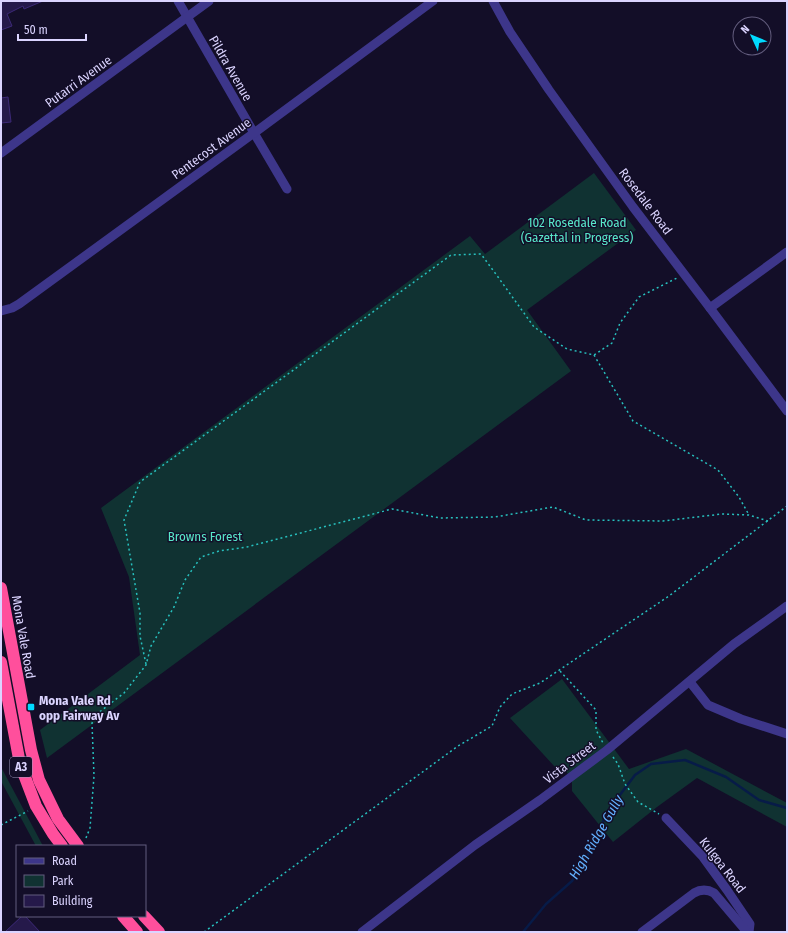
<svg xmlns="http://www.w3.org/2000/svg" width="788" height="933" viewBox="0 0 788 933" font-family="'Fira Sans Condensed',sans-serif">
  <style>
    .green { fill: #103232 }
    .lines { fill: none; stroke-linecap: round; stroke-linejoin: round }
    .stream { stroke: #071b48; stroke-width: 2.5 }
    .building { fill: #25194a; stroke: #3c2977 }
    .path { stroke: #27c0be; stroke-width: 1.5; stroke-dasharray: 2 3; stroke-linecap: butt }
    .street { stroke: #3d368a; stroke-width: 9 }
    .highway { stroke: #ff4f9c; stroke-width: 12 }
    .poi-dot { fill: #00daff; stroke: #130e28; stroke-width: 1.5 }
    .labels { text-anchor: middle; stroke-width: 3; stroke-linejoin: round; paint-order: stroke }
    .shield { fill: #130e28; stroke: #9f99be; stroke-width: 1 }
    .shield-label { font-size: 12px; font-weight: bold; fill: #dbd4ff }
    .street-label { font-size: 13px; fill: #dbd4ff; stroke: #130e28 }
    .park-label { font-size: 13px; fill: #58e8ca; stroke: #130e28 }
    .poi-label { font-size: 13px; font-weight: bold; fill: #dbd4ff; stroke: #130e28; text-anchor: start }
    .water-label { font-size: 14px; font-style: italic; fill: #62b0ff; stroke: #130e28 }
  </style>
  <rect width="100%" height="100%" fill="#130e28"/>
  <g class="green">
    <path d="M594,173l42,57 -109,80 44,61 -524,387 -7,-28 100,-75 -11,-78 -28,-69 369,-272 15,18z"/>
    <path d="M562,679l67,90 57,-20 101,54v24l-90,-49 -40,29 -44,35 -41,-51v-10l-6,-10 -11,-4 -45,-49z"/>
    <path d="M1,767l42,79h-7l-35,-65z"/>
  </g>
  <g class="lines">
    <path class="stream" d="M523,932l23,-28 26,-23 20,-33 15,-36 28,-37 16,-11 34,-4 41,17 33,23 28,8"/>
  </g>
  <g class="building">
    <path d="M1,1h42l-19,8 -1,-3 -16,8 5,12 -11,4z"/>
    <path d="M8,97l3,25 -10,1v-25z"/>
    <path d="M22,916h3l15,16h-35z"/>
  </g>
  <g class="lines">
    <g class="path">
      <path d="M594,355l39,66 85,49 21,27 10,18"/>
      <path d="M146,664l-6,-28v-23l-16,-93 16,-38 311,-227 30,-1 17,23 36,50 33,22 27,6 18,-12 8,-20 19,-26 38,-19"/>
      <path d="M560,671l36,39v20l7,13"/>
      <path d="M613,757l5,7 7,20 13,18 21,12"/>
      <path d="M1,825l27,-14"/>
      <path d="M86,838l4,-10 4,-52 -2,-53 5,-9 27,-21 22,-28 5,-19 23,-39 11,-27 16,-23 18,-6 28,-4 145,-38 48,9 55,-1 58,-10 33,13 77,1 59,-7 27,1 19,6"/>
      <path d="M204,932l254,-186 34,-20 8,-19 12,-13 28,-11 129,-87 118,-90"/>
    </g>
    <g class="street">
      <path d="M178,1l76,132 33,56"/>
      <path d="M493,1l17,31 39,58 84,117 77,101 77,103"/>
      <path d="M1,153l208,-152"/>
      <path d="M710,308l77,-56"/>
      <path d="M1,311l11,-3 7,-4 235,-171 179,-132"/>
      <path d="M690,682l18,23 33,14 46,15"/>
      <path d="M666,818l37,39 24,33 23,34 -1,8"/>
      <path d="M362,932l113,-87 65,-45 67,-50 127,-106 53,-38"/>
      <path d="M642,932l52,-39c7,-4 13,-4 20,0l33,39"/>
    </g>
    <g class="highway">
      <path d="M1,588l30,162 8,30 19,39 20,27"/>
      <path d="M1,662l19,102 16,42 17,28 9,12"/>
      <path d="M123,916l14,16"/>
      <path d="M144,916l15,16"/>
    </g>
  </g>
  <rect class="poi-dot" x="27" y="703" width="8" height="8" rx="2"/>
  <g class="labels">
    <rect class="shield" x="10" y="757" width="22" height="20" rx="3"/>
    <g class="shield-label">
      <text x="21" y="771">A3</text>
    </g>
    <g class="street-label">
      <text transform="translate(231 68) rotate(60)" y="5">Pildra Avenue</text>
      <text transform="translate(78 81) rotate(-36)" y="5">Putarri Avenue</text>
      <text transform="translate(211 148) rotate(-36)" y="5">Pentecost Avenue</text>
      <text transform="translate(646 201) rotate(53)" y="5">Rosedale Road</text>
      <text transform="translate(24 637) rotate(80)" y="5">Mona Vale Road</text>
      <text transform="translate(569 762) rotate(-37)" y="5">Vista Street</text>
      <text transform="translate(723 865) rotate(52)" y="5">Kulgoa Road</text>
    </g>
    <g class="park-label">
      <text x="577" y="227">102 Rosedale Road<tspan x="577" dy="15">(Gazettal in Progress)</tspan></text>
      <text x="205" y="541">Browns Forest</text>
    </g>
    <g class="poi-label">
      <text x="39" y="705">Mona Vale Rd<tspan x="39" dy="15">opp Fairway Av</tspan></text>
    </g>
    <g class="water-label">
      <text transform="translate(596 837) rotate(-60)" y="5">High Ridge Gully</text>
    </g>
  </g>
  <rect width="788" height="933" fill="none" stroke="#dbd4ff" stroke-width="4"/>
  <rect x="16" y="845" width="130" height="72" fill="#130e28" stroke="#635d7e"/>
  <rect x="24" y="858" width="20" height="6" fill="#3d368a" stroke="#635d7e"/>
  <text x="52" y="865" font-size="12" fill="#dbd4ff">Road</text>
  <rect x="24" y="875" width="20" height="12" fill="#103232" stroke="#635d7e"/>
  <text x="52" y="885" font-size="12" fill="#dbd4ff">Park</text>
  <rect x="24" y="895" width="20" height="12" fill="#25194a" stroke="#635d7e"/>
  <text x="52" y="905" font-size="12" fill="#dbd4ff">Building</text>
  <g transform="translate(752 36) rotate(314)"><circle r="19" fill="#130e28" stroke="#635d7e"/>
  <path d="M0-3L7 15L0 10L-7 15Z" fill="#00daff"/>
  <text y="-6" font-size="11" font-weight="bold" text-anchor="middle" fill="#dbd4ff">N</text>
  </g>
  <path d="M18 34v6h68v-6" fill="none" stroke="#dbd4ff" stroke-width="2"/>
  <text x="24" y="34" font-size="12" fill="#dbd4ff" stroke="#130e28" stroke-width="3" paint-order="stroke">50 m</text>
</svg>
